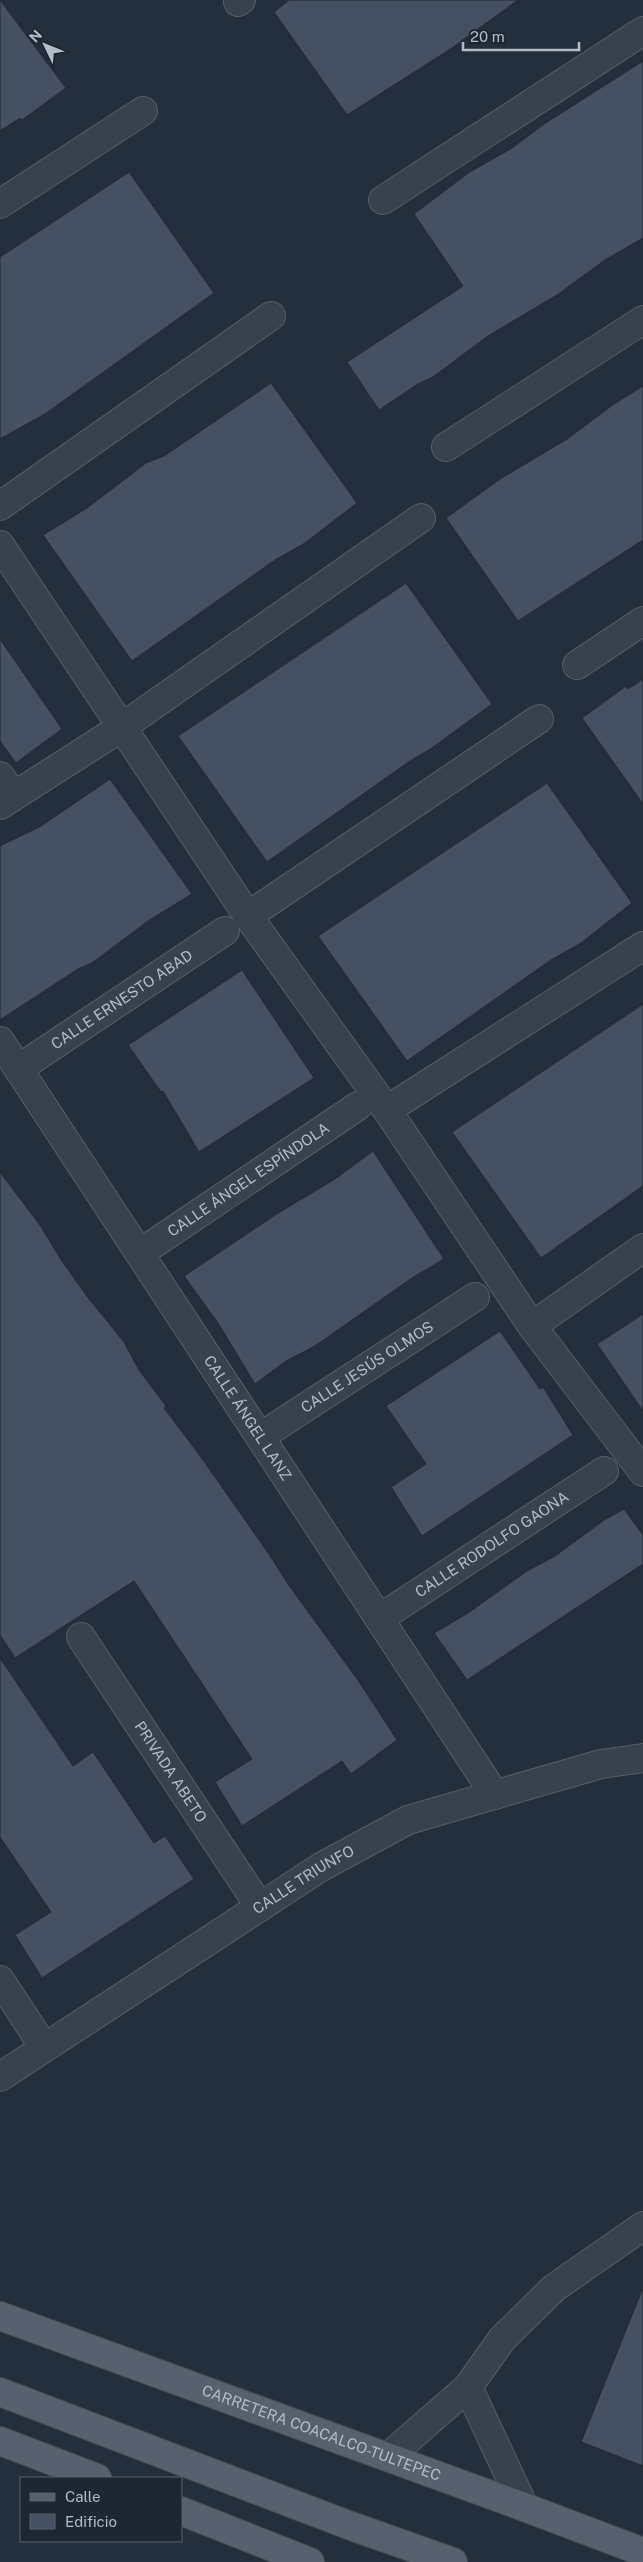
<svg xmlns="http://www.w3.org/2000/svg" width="643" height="2562" viewBox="0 0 643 2562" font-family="'Public Sans',sans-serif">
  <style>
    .building { fill: #455162; stroke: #1f2835 }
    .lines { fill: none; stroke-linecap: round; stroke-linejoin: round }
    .minor-casing { stroke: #565f6c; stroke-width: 30 }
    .major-casing { stroke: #414a57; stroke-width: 30 }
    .minor { stroke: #38414e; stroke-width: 28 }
    .major { stroke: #56606e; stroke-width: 28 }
    .labels { text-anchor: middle; stroke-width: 4; stroke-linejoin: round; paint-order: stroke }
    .street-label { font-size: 15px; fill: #b4bcc9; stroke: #1d2633 }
  </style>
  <rect width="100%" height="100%" fill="#242f3e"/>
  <g class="building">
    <path d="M0,0l66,88 -44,32 -2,-2 -20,13z"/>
    <path d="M289,0h229l-66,48 -105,67 -73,-103z"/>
    <path d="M643,61v177l-38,22 -48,35 -69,41 -55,41 -15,7 -39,26 -32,-48 116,-76 -49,-72 54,-41 44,-25 32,-24z"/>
    <path d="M129,172l85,121 -169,121 -45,25v-182z"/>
    <path d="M271,383l86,120 -52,40 -30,17 -143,101 -89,-126 44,-27 59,-45 18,-7z"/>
    <path d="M643,386v154l-125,81 -72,-103 54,-39 67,-40 47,-35z"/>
    <path d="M406,583l86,121 -60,44 -22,13 -143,101 -89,-126z"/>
    <path d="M0,639l62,90 -46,34 -16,-22z"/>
    <path d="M643,679v125l-61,-86 44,-32 2,3z"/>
    <path d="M110,779l82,115 -44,27 -56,42 -14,6 -78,51v-174l41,-20z"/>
    <path d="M547,783l85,120 -51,40 -30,17 -144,101 -89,-125z"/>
    <path d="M242,970l72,108 -115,74 -36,-61 -2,1 -33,-47z"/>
    <path d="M643,1004v182l-102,72 -89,-126z"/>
    <path d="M373,1151l71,108 -32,19 -97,68 -29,15 -31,23 -37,-61 -34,-47 91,-61 60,-36z"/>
    <path d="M0,1172l40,53 20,33 26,37 38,47 15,28 27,36 -2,2 37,49 68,97 19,30 72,99 37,57 -46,34 -9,-13 -100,65 -27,-44 37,-23 -118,-178 -119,77 -15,-23z"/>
    <path d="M643,1314v97l-46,-67z"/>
    <path d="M500,1331l40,58 3,-2 30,48 -151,101 -31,-49 35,-23 -40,-58z"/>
    <path d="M624,1509l19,26v29l-176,116 -33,-47 34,-20 59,-42 28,-15 49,-36z"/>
    <path d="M0,1658l73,108 20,-14 61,91 11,-7 29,43 -152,99 -27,-43 36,-23 -51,-75z"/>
    <path d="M642,2290l1,1v175l-62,-24z"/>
  </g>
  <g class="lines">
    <defs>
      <g id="minor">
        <path d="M238,2l3,-2"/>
        <path d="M383,200l260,-169"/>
        <path d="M0,204l143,-93"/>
        <path d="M446,447l197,-127"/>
        <path d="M0,506l271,-190"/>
        <path d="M0,545l248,371 139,194 145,216 111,146"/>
        <path d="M577,665l66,-44"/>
        <path d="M0,776l14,20"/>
        <path d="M0,805l122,-78 299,-209"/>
        <path d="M248,916l291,-197"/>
        <path id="s1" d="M0,1041l495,754"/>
        <path id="s2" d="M18,1069l207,-138"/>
        <path d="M387,1110l256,-164"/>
        <path id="s3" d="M140,1253l218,-147"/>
        <path d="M532,1326l111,-78"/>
        <path id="s4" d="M260,1437l215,-140"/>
        <path id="s5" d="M380,1618l224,-147"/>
        <path id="s6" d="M81,1637l179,270"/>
        <path d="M0,1980l44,67"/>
        <path id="s7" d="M0,2077l321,-210 87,-47 193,-56 42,-6"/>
        <path d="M468,2387l56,120"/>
        <path d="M388,2457l80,-70 34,-48 52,-51 89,-62"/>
      </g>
      <g id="major">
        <path id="s8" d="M0,2316l524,191 119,45"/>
        <path d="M0,2392l351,134 102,36"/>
        <path d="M0,2441l97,37"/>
        <path d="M181,2511l129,51"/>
      </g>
    </defs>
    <use href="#minor" class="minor-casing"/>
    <use href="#major" class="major-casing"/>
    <use href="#minor" class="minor"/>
    <use href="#major" class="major"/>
  </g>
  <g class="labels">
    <g class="street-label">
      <text dy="5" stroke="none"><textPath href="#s2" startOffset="125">CALLE ERNESTO ABAD</textPath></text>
      <text dy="5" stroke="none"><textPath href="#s3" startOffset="131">CALLE ÁNGEL ESPÍNDOLA</textPath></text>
      <text dy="5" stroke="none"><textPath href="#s4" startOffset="128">CALLE JESÚS OLMOS</textPath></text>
      <text dy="5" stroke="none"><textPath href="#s1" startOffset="451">CALLE ÁNGEL LANZ</textPath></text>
      <text dy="5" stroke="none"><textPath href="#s5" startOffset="134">CALLE RODOLFO GAONA</textPath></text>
      <text dy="5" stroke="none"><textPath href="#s6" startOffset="162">PRIVADA ABETO</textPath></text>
      <text dy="5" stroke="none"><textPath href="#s7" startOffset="362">CALLE TRIUNFO</textPath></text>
      <text dy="5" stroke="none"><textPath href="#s8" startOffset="342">CARRETERA COACALCO-TULTEPEC</textPath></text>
    </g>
  </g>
  <rect x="20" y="2477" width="162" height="65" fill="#1d2633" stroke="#59626f"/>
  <rect x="30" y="2493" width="25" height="8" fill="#56606e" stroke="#59626f"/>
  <text x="65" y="2502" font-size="15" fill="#b4bcc9">Calle</text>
  <rect x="30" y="2514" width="25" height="15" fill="#455162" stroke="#59626f"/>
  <text x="65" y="2527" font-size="15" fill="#b4bcc9">Edificio</text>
  <g transform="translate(45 45) rotate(313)" stroke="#1d2633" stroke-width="4" paint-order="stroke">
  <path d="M0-4L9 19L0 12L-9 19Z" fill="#b4bcc9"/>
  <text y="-8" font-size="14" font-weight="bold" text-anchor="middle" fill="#b4bcc9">N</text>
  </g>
  <path d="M463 42v8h116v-8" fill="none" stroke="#b4bcc9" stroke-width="2.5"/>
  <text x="470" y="42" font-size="15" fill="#b4bcc9" stroke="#1d2633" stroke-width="4" paint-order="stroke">20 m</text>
</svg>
